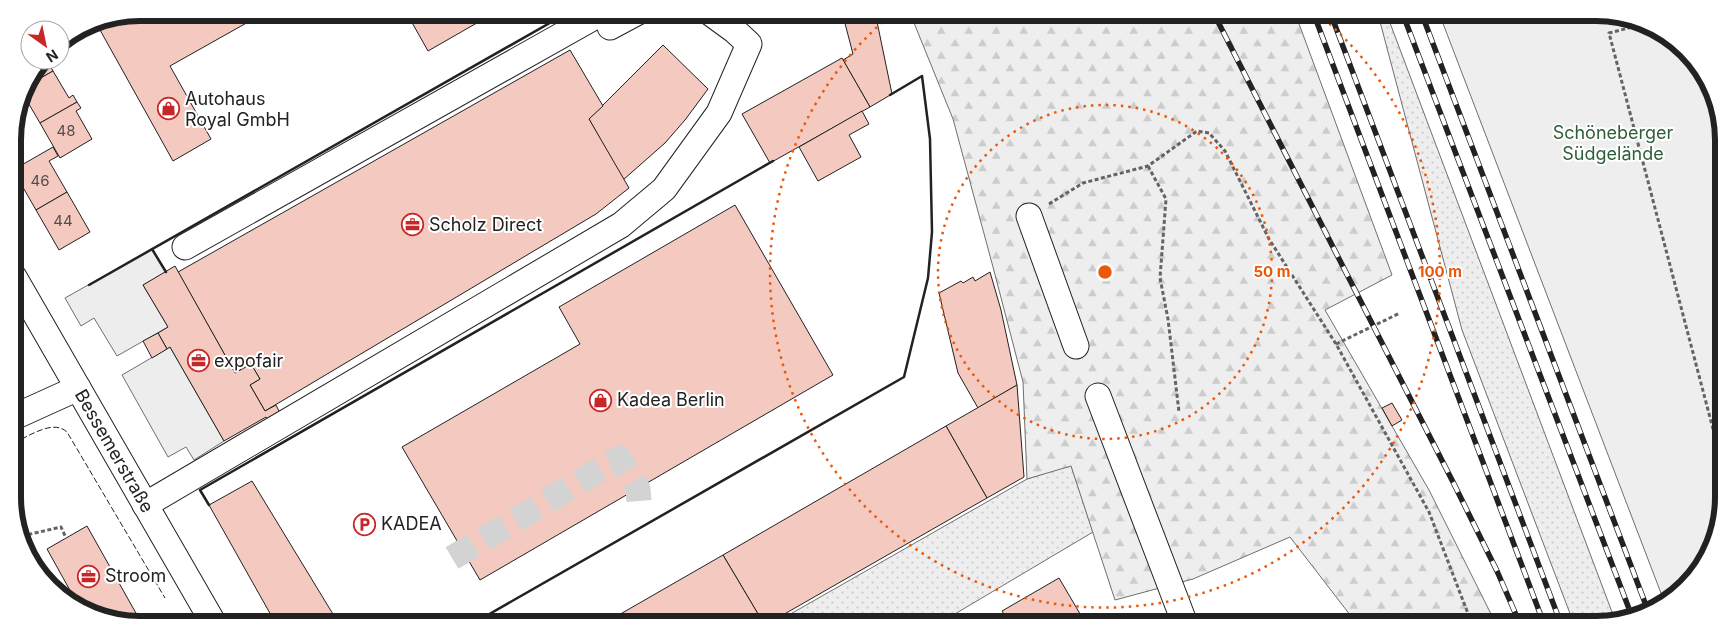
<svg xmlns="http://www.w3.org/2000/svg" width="1736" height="637" viewBox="0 0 1736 637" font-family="Inter,sans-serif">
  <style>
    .grass { fill: url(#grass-dots); stroke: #6f6f6f }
    .forest { fill: url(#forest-firs); stroke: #6f6f6f }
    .park { fill: #eee; stroke: #6f6f6f }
    .parking { fill: #ededed; stroke: #6f6f6f }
    .building { fill: #f3c9c0; stroke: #222 }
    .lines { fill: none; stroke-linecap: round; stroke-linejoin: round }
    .minor-tunnel { stroke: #d3d3d3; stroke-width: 25; stroke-dasharray: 25 12; stroke-linecap: butt }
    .minor-casing { stroke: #222; stroke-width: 27 }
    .path { stroke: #646464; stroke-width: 3; stroke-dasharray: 4 2.5; stroke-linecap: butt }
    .minor { stroke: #fff; stroke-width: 25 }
    .rail-casing { stroke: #222; stroke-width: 5.5 }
    .rail { stroke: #fff; stroke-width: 4; stroke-dasharray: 11; stroke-linecap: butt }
    .fence { stroke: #222; stroke-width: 1; stroke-dasharray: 6 2.5; stroke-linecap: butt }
    .wall { stroke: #222; stroke-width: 2.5 }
    .ring { fill: none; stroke: #e8590c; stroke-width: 2.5; stroke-dasharray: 2.5 5 }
    .labels { text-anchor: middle; stroke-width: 4; stroke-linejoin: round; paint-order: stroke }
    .number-label { font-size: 15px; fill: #564c4a }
    .poi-label { font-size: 18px; fill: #222; stroke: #fff; text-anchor: start }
    .park-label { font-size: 18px; fill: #2f5e38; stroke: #fff }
    .street-label { font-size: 18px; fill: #222; stroke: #fff }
    .rim { fill: none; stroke: #222; stroke-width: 6 }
    .centre { fill: #e8590c; stroke: #fff; stroke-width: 2.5 }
    .ring-label { font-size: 15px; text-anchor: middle; font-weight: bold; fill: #e8590c; stroke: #fff; stroke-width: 4; stroke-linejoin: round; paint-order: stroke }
  </style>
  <defs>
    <pattern id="grass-dots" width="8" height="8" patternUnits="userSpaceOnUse" patternTransform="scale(1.25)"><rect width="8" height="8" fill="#eee"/><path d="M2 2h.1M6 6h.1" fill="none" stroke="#ccc" stroke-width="1.8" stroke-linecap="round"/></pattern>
    <pattern id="forest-firs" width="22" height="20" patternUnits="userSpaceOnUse" patternTransform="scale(1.25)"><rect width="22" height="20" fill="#eee"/><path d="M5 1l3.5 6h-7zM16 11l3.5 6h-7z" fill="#ccc"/></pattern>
  </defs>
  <rect width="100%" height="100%" fill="#fff"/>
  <g class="grass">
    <path d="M1387,15l228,605 -11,4h-30l-112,-294 -83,-312z"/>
    <path d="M1071,465l22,67 -155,92h-165l254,-145z"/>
  </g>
  <path class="forest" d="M910,13h385l97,262 -67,35 104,180 67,134h-139l-67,-87 -97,42 -78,21 -44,-134 -44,13 -4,-97 -30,-115 -40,-148z"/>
  <path class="park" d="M1596,13l41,6 55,37 30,67 -5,415 -43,60 -10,3 -225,-588z"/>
  <g class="parking">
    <path d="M152,249l14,23 -23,13 25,42 -51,29 -23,-38 -13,8 -16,-28z"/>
    <path d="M170,347l54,94 -30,19 -8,-13 -18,10 -46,-82z"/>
  </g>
  <g class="building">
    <path d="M140,12h126l-96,54 41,73 -38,22 -78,-140z"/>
    <path d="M304,12h15l1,1 -12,7z"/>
    <path d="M422,12h74l-68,39 -18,-32z"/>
    <path d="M842,12h33l17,82 -22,13 -27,-47 10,-6z"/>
    <path d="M663,45l45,44 -23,31 -20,23 -42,37 -34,-61z"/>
    <path d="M570,50l33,56 -14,13 40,69 -33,26 -331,197 -15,-26 10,-6 -9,-15 -16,9 -57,-101z"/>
    <path d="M842,58l28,49 -100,56 -28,-49z"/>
    <path d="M44,60h3l6,11 -28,16 1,-4z"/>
    <path d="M53,71l16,27 4,-3 4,7 -37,21 -17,-29 2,-7z"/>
    <path d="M77,102l4,6 -5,3 16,28 -32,19 -20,-35z"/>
    <path d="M862,111l7,13 -20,11 12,22 -43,24 -19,-34z"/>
    <path d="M53,147l5,9 -9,5 18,31 -31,18 -23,-40z"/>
    <path d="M67,192l23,40 -31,18 -23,-40z"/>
    <path d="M735,205l98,170 -353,205 -78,-133 178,-103 -21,-37z"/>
    <path d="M175,266l60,107 16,-9 9,15 -10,6 15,26 11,-6 4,8 -12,7 -2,-3 -42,24 -54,-94 -3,2 -9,-16 10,-6 -25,-42z"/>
    <path d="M990,272l11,38 16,75 -39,23 -20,-35 -19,-80 22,-12 2,2 10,-6 2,4z"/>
    <path d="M158,333l9,16 -15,9 -9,-17z"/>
    <path d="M1017,385l7,92 -37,21 -41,-72z"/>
    <path d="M1392,403l10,17 -10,6 -10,-18z"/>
    <path d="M946,426l41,72 -220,126h-3l-41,-69z"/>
    <path d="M252,481l87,143h-63l-67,-119z"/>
    <path d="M87,526l50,89 -10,6 1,2 -29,-5 -22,-15 -30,-54z"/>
    <path d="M723,555l41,69h-161z"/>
    <path d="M1059,578l27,46h-76l-8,-13z"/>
  </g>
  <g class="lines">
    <path class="minor-tunnel" d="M452,558l167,-100 19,31 1,12"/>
    <defs>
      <g id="minor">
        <path d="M610,27l28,-15"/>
        <path d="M1029,216l47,130"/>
        <path d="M185,247l418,-235"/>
        <path d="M14,277l200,347"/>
        <path d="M1098,396l87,228"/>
        <path d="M14,417l64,-29"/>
        <path d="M145,505l476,-280 43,-36 55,-76 30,-69 -14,-13 -26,-19"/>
      </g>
    </defs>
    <use href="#minor" class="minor-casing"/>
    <g class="path">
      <path d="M1644,24l-35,9 109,415"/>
      <path d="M1148,166l18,33 -6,79 8,41 11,93"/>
      <path d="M1049,204l34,-21 65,-17 49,-35 12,2 16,18 44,88 67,105 93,168 43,112"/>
      <path d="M1336,344l64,-31"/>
      <path d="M22,536l39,-9 5,11"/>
    </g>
    <use href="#minor" class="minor"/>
    <defs>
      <g id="rail">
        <path d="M1213,12l240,470 44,89 23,53"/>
        <path d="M1313,12l231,612"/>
        <path d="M1330,12l231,612"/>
        <path d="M1402,12l229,602"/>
        <path d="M1421,12l226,596"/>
      </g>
    </defs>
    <use href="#rail" class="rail-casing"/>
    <use href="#rail" class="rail"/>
    <path class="fence" d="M14,443c15,-7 39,-24 53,-11l98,166"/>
    <g class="wall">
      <path d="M152,249l14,23"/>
      <path d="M89,285l480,-273"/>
      <path d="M209,505l-9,-15 573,-329"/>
      <path d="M472,624l432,-247 24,-99 4,-46 -2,-93 -8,-63 -32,19"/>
    </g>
  </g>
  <g class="ring">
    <circle cx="1105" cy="272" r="167"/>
    <path d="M1318 14A335 335 0 1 1 892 14"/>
  </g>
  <defs>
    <symbol id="shop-ring" viewBox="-11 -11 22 22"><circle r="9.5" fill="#fff" stroke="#c62828" stroke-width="1.5"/><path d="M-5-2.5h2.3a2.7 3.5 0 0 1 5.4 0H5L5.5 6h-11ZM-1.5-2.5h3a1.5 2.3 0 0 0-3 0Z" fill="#c62828"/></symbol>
    <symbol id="office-ring" viewBox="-11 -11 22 22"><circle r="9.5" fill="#fff" stroke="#c62828" stroke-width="1.5"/><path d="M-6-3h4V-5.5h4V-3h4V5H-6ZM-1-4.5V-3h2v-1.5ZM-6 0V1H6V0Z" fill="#c62828"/></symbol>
    <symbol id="parking-ring" viewBox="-11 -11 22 22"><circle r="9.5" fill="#fff" stroke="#c62828" stroke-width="1.5"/><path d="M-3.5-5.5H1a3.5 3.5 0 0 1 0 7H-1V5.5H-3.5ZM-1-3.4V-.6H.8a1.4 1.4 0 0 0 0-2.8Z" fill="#c62828"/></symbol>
  </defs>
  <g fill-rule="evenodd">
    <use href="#shop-ring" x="156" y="96" width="25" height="25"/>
    <use href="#office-ring" x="400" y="212" width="25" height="25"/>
    <use href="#office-ring" x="186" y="348" width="25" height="25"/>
    <use href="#shop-ring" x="588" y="388" width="25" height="25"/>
    <use href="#parking-ring" x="352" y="512" width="25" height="25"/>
    <use href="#office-ring" x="76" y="564" width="25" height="25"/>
  </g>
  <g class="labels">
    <g class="number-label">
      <text x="66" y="136">48</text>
      <text x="40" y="186">46</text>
      <text x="63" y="226">44</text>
    </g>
    <g class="poi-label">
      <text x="185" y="105">Autohaus<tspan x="185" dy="21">Royal GmbH</tspan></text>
      <text x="429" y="231">Scholz Direct</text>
      <text x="214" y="367">expofair</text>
      <text x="617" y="406">Kadea Berlin</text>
      <text x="381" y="530">KADEA</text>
      <text x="105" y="582">Stroom</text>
    </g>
    <g class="park-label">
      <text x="1613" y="139">Schöneberger<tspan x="1613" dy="21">Südgelände</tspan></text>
    </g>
    <g class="street-label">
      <text transform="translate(114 451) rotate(60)" y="6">Bessemerstraße</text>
    </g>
  </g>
  <path d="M0 0H1736V637H0ZM140 21H1596A119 119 0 0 1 1715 140V497A119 119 0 0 1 1596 616H140A119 119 0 0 1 21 497V140A119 119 0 0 1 140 21Z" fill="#fff" fill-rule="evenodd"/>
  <path class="rim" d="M140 21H1596A119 119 0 0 1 1715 140V497A119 119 0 0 1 1596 616H140A119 119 0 0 1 21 497V140A119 119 0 0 1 140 21Z"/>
  <circle cx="1105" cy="272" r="8" class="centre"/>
  <g class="ring-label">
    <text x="1272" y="277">50 m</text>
    <text x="1440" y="277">100 m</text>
  </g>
  <g transform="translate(45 45) rotate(147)"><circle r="24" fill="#ffffff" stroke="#a7a7a7"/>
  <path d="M0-4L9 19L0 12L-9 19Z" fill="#c62828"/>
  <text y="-8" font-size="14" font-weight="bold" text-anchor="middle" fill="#222222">N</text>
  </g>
</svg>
